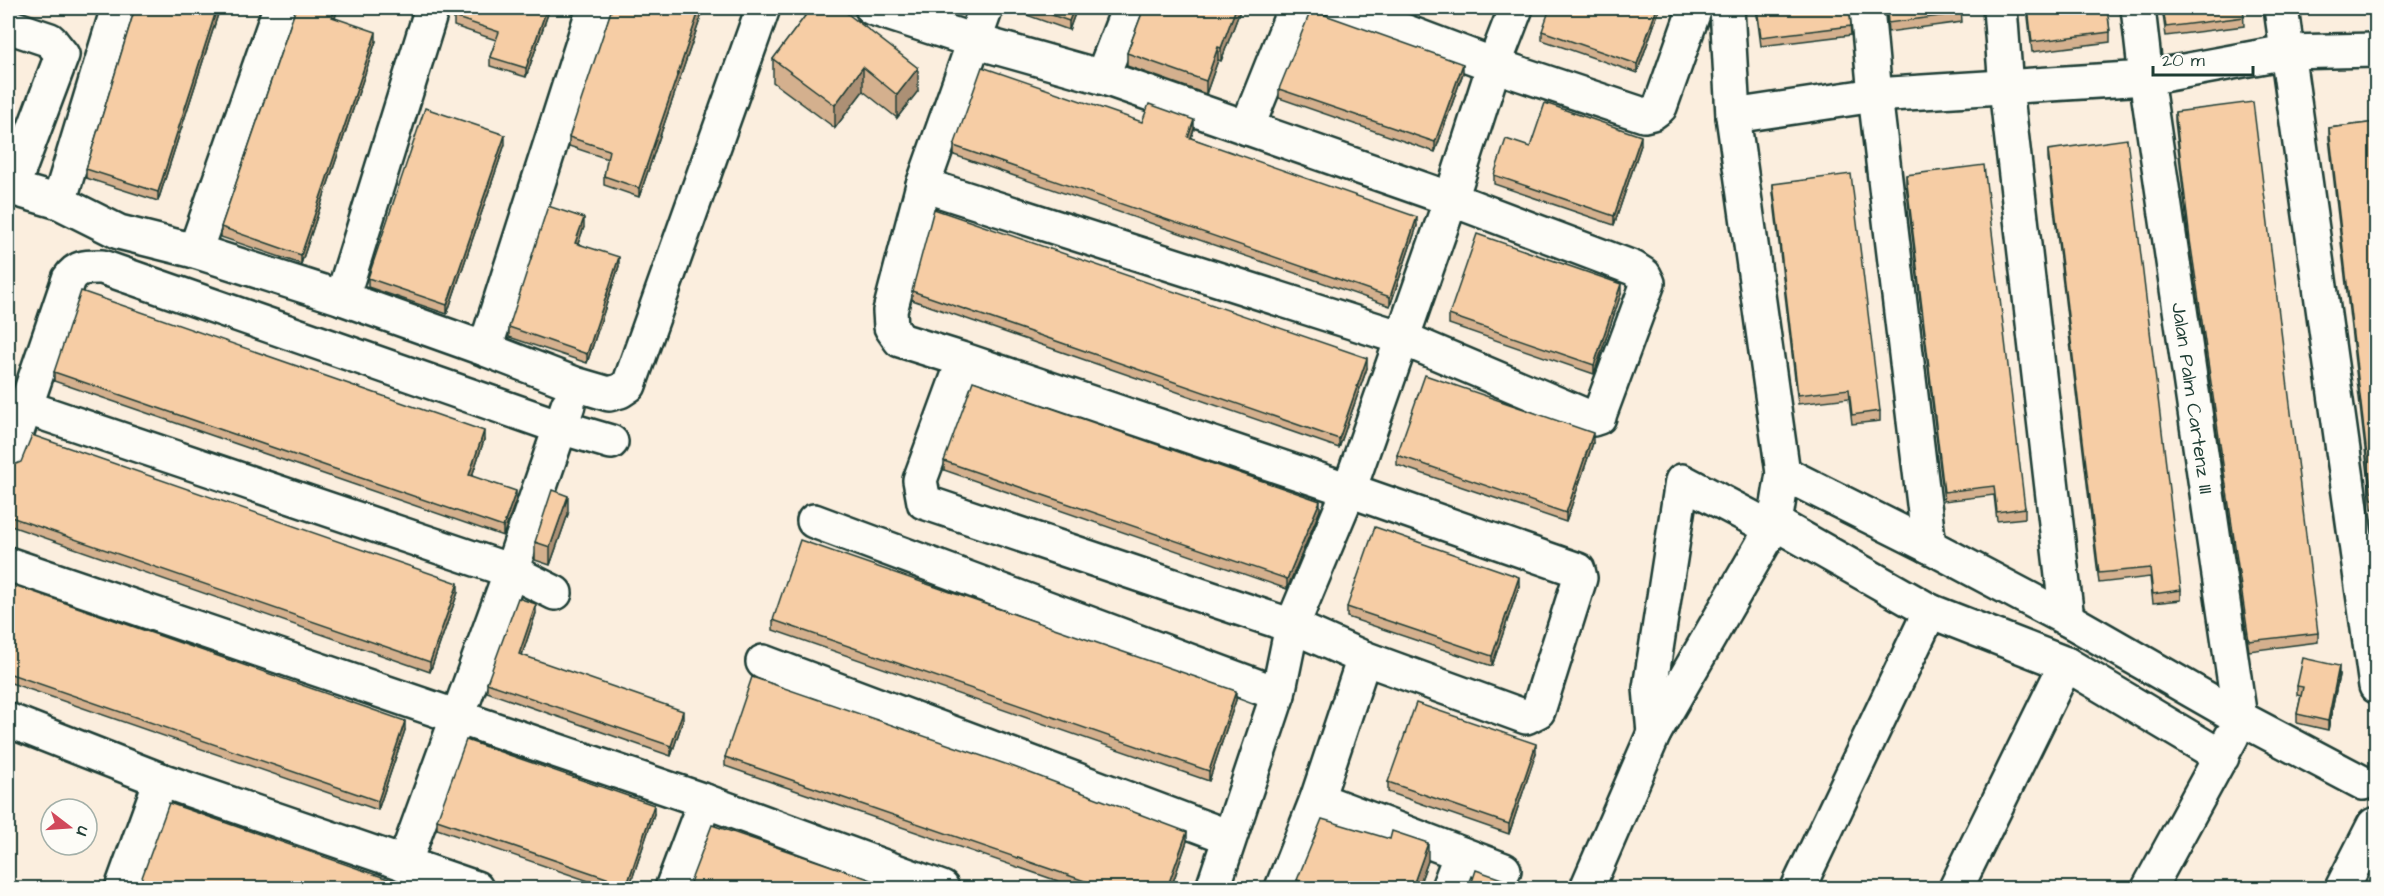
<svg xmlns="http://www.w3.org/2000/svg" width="2384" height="896" viewBox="0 0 2384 896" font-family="'Architects Daughter',sans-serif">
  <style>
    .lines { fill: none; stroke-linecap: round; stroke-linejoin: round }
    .minor-casing { stroke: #1f3d34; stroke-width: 38 }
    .minor { stroke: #fdfcf7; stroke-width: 33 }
    .wall { fill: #d4b08e; stroke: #1f3d34; stroke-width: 1.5 }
    .shaded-wall { fill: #ac9074; stroke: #1f3d34; stroke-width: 1.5 }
    .building { fill: #f6cda5; stroke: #1f3d34; stroke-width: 1.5 }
    .labels { text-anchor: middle; stroke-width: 4.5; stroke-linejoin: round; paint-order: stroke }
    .street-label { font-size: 20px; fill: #1f3d34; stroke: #fdfcf7 }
  </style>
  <rect width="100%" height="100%" fill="#fbeede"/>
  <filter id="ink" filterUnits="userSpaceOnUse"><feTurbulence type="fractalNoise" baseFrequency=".0167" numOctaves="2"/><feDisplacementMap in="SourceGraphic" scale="12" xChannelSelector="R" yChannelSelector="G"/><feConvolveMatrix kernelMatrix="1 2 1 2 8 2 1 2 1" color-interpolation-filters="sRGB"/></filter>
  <g filter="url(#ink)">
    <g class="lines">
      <defs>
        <g id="minor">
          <path d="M872,8l102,33 128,36 349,122 182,69 11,7 4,8 -48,130 -1,4 -6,2 -191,-81 -479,-153"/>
          <path d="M1343,8l151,57 150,50 8,-2 8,-6 35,-99"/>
          <path d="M1867,8l8,87 54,451"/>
          <path d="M2000,8l6,80 61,531"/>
          <path id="s1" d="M2138,8l8,70 94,640"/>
          <path d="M2281,8l95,678"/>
          <path d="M8,26l42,14 12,15 -50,133"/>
          <path d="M1102,77l27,-69"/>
          <path d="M1733,116l142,-21 271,-17 140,-26 90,-2"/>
          <path d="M1247,128l48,-120"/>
          <path d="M8,187l51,15 60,30 76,19 147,47 143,51 90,35 34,10 11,-3 9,-6 134,-377"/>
          <path d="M59,202l59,-194"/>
          <path d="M195,251l85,-243"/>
          <path d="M342,298l90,-290"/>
          <path d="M485,349l109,-341"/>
          <path d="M964,360l-44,120 4,22 368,124 72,32 162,59 12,-6 42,-133 -2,-8 -229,-80 -385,-130 -64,-20 -9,-13 -1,-16 33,-126 63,-177"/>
          <path d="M25,407l486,164 44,22"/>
          <path d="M8,458l61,-179c8,-13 18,-12 33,-12l458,160 51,15"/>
          <path d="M1783,473l146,73 138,73 173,99 123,65"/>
          <path d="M814,521l464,173"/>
          <path d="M1775,523l155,88 136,53 156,93"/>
          <path d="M8,564l697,237 237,87"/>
          <path d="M763,662l466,175"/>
          <path d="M8,720l153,60 315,108"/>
          <path d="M1654,733l-4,-45 32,-207 89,47"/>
          <path d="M1317,799l187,71"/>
          <path d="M404,864l107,-293 57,-166"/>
          <path d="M122,888l39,-108"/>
          <path d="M672,888l33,-87"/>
          <path d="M1213,888l65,-194 14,-68 57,-136 102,-291 43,-134 22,-57"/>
          <path d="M1282,888l35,-89 47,-141"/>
          <path d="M1448,888l13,-34"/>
          <path d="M1587,888l67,-155 121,-210 8,-50 -50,-357 -6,-108"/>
          <path d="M1798,888l132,-277"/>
          <path d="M1956,888l110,-224"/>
          <path d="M2149,888l83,-152"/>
          <path d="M2342,888l32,-63"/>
        </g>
      </defs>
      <use href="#minor" class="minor-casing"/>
      <use href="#minor" class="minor"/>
    </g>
    <g class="wall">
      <path d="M135,8h85l-62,193 -72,-23v-9z"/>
      <path d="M296,8h42l-3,10 41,23 -75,223 -80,-27v-10z"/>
      <path d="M550,8l-24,69 -36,-11v-9l6,-17 -42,-14v-9z"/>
      <path d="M704,8l-65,189 -35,-12v-9l4,-17 -39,-13v-9z"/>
      <path d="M811,8l107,83 -21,27 -34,-27 -28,37 -62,-46v-23z"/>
      <path d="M1007,8h70l-8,22z"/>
      <path d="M1144,8h97l-20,53 -3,-1 -12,34 -79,-28v-13z"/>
      <path d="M1463,8h20l-2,6z"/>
      <path d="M1660,8l-23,65 -95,-33v-9z"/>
      <path d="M1756,8h93l2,27 -90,11z"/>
      <path d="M1886,8h75l1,14 -74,10z"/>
      <path d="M2027,8h80l3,24v10l-78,10z"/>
      <path d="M2162,8h81l1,18 -78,10z"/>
      <path d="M1463,73l-28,79 -156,-54v-9z"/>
      <path d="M2175,112l143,521v9l-69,9 -59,-401 -15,-129z"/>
      <path d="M1142,122l52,7 -3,9 226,88 -27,80 -436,-151v-9z"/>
      <path d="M2376,122v386l-4,1 -43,-371v-10z"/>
      <path d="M505,144l-58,170 -79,-27v-9z"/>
      <path d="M1641,145l-27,80 -120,-41v-9l36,-28z"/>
      <path d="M2048,150l133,440v10l-28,3 -3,-26 -51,6 -51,-424z"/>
      <path d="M1906,175l119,333v10l-28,3 -3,-26 -50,6 -38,-317z"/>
      <path d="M1773,184l107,227v10l-28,3 -3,-26 -51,6 -25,-211z"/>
      <path d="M584,227l-6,16 41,23 -32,97 -78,-26v-10z"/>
      <path d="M912,291l455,77 -28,80 -427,-148z"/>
      <path d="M1621,294l-27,80 -145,-50v-9z"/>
      <path d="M54,372l430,68 -12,36 44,24 -13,36 -449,-155z"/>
      <path d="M1593,443l-27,79 -169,-57v-10z"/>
      <path d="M944,461l376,49 -33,79 -343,-119z"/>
      <path d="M8,473l450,119 -28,80 -422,-147z"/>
      <path d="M568,514l-18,51 -15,-5v-18z"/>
      <path d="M8,583l397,147 -27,80 -370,-128z"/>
      <path d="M1519,586l-27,80 -145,-49v-10z"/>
      <path d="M536,613l-14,42 161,65 -12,36 -184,-64v-9z"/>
      <path d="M773,620l463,80 -27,81 -436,-151z"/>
      <path d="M2339,675l-11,55 -31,-7v-9l4,-18 -4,-1v-9z"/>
      <path d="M1536,753l-27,81 -121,-42v-10z"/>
      <path d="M725,757l462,84 -16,47h-93l-353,-122z"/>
      <path d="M654,814l-25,74h-20l-172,-59v-9z"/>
      <path d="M1428,861l-10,27h-121v-8z"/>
      <path d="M140,883l274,5h-274z"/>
    </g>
    <g class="shaded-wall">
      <path d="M217,8h3l-62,193v-9z"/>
      <path d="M335,8h3l-6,19v-10z"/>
      <path d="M547,8h3l-24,69v-9z"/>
      <path d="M700,8h4l-65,189v-9z"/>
      <path d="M1074,8h3l-8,22v-9z"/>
      <path d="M1236,8h5l-20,53v-13z"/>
      <path d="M1657,8h3l-23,65v-9z"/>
      <path d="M376,32v9l-75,223v-9z"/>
      <path d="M1218,47v13l-12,34v-13z"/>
      <path d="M1463,64v9l-28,79v-10z"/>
      <path d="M863,67v24l-28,37v-23z"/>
      <path d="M918,68v23l-21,27v-23z"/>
      <path d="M1194,120v9l-6,17v-9z"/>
      <path d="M505,135v9l-58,170v-9z"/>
      <path d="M1641,136v9l-27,80v-9z"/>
      <path d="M1417,217v9l-27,80v-9z"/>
      <path d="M584,218v9l-9,25v-9z"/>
      <path d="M619,257v9l-32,97v-9z"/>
      <path d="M1621,284v10l-27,80v-9z"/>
      <path d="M1367,358v10l-28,80v-9z"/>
      <path d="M484,431v9l-15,45v-10z"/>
      <path d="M1593,433v10l-27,79v-9z"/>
      <path d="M516,491v9l-13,36v-9z"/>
      <path d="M568,496v18l-18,51v-18z"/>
      <path d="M1320,501v9l-33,79v-10z"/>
      <path d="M1519,577v9l-27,80v-10z"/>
      <path d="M458,583v9l-28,80v-10z"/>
      <path d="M536,604v9l-17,51v-10z"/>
      <path d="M2339,666v9l-11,55v-9z"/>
      <path d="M1236,691v9l-27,81v-10z"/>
      <path d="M683,711v9l-12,36v-10z"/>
      <path d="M405,721v9l-27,80v-9z"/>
      <path d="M1536,744v9l-27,81v-10z"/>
      <path d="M654,805v9l-25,74h-2v-3z"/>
      <path d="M1187,832v9l-16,47h-4z"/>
      <path d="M1428,843v18l-10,27h-6z"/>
    </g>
    <g class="building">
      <path d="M135,8h82l-59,184 -72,-23z"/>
      <path d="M296,8h39l-3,9 44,15 -75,223 -80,-28z"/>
      <path d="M457,8h90l-21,60 -36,-11 9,-25 -45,-15z"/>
      <path d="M612,8h88l-61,180 -35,-12 5,-26 -40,-13z"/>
      <path d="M811,8h29l78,60 -21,27 -34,-28 -28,38 -62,-46z"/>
      <path d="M1032,8h42l-5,13z"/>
      <path d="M1144,8h92l-15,40 -3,-1 -12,34 -79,-28z"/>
      <path d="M1550,8h107l-20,56 -95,-33z"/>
      <path d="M1757,8h92l2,18 -90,11z"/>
      <path d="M1887,8h74l1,5 -74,10z"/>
      <path d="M2028,8h79l3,24 -78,10z"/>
      <path d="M2163,8h80l1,9 -78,10z"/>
      <path d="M1311,10l152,54 -28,78 -156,-53z"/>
      <path d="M982,67l160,55 7,-18 45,16 -6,17 229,80 -27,80 -436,-151z"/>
      <path d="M2253,102l65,531 -69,8 -59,-401 -15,-128z"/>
      <path d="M1545,103l96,33 -27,80 -120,-41 12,-36 24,8z"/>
      <path d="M425,108l80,27 -58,170 -79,-27z"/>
      <path d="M2376,122v377h-4l-43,-371z"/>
      <path d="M2127,139l54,451 -28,4 -3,-26 -51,5 -51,-423z"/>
      <path d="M1984,165l41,343 -28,4 -3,-26 -50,6 -38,-317z"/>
      <path d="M1851,174l29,237 -28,4 -3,-26 -51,6 -25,-211z"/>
      <path d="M548,206l36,12 -9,25 44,14 -32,97 -78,-27z"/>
      <path d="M934,209l433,149 -28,81 -427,-148z"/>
      <path d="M1477,234l144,50 -27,81 -145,-50z"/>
      <path d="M81,291l403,140 -15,44 47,16 -13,36 -449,-155z"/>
      <path d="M1425,375l168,58 -27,80 -169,-58z"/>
      <path d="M973,381l347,120 -33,78 -343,-118z"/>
      <path d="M32,435l426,148 -28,79 -422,-146v-43l1,-6 12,-5z"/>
      <path d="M552,490l16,6 -18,51 -15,-5z"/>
      <path d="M1375,527l144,50 -27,79 -145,-49z"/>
      <path d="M800,540l436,151 -27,80 -436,-151z"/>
      <path d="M8,583l397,138 -27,80 -370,-128z"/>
      <path d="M518,598l18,6 -17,50 164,57 -12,35 -184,-63z"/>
      <path d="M2303,658l36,8 -11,55 -31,-7 6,-27 -6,-1z"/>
      <path d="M752,677l262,90 173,65 -20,56h-62l-380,-131z"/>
      <path d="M1416,703l120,41 -27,80 -121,-42z"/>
      <path d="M466,740l188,65 -27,80 -190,-65z"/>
      <path d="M169,803l245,85h-259l-15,-5z"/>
      <path d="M1322,819l68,20 2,-8 36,12 -16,45h-88l-27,-8z"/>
      <path d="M712,825l183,63h-207z"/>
      <path d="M1476,870l51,18h-57z"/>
    </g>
  </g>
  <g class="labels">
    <g class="street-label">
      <text dy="7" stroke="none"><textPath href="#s1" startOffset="394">Jalan Palm Cartenz III</textPath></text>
    </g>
  </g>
  <rect width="2384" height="896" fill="none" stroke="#fdfcf7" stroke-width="30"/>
  <rect x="15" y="15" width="2354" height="866" fill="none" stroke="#1f3d34" stroke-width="2" filter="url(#ink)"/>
  <g transform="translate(69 827) rotate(107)"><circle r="28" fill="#fdfcf7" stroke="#a4b0a9" stroke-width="1.5"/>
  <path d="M0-4.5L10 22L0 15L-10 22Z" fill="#d1495b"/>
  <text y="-9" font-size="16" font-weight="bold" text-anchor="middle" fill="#1f3d34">U</text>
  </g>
  <path d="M2153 66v9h100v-9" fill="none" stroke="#1f3d34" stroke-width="3"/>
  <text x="2162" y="66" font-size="18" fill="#1f3d34" stroke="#fdfcf7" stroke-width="4.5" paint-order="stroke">20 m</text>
</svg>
